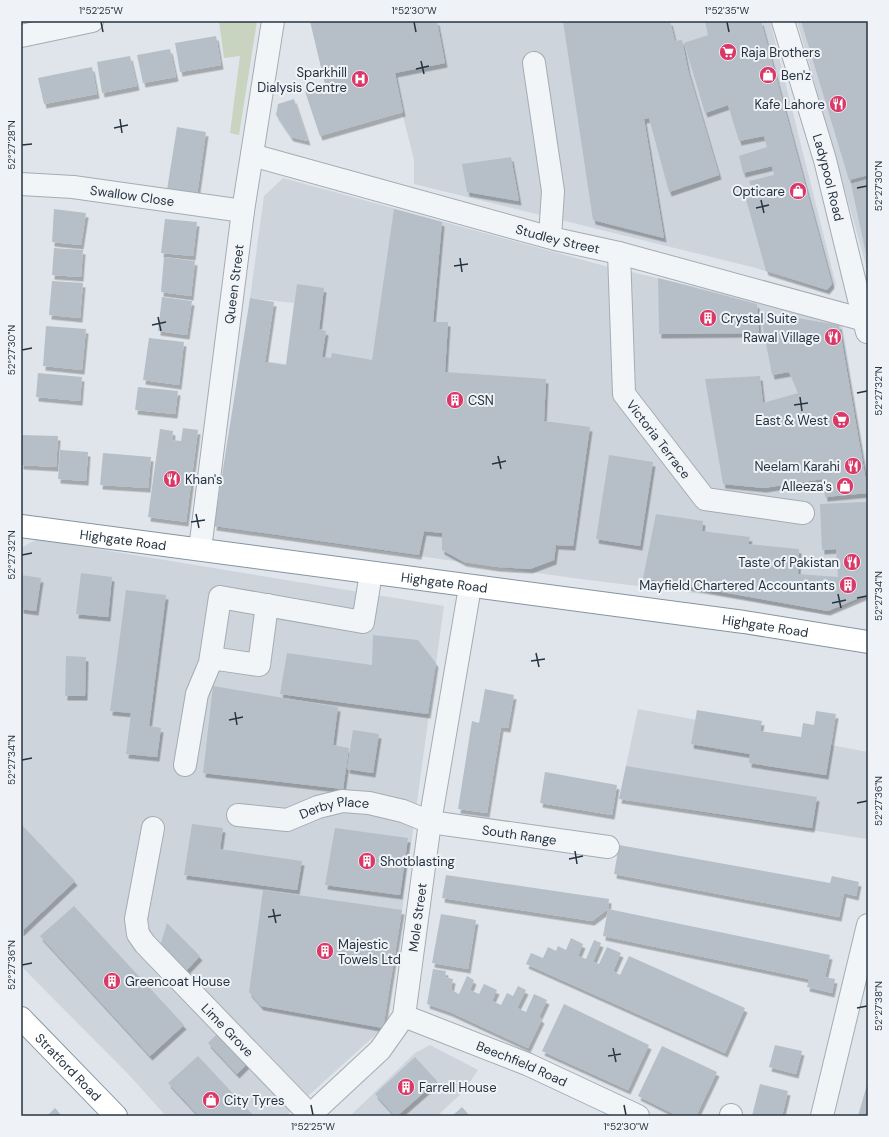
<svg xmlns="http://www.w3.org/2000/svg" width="889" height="1137" viewBox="0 0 889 1137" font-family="'DM Sans',sans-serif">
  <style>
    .built { fill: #cdd4dc }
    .green { fill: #c8d4bf }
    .building { fill: #b6bfc7; filter: url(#shadow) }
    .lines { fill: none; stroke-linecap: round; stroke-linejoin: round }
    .minor-casing { stroke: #a4acb4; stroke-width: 24 }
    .highway-casing { stroke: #8594a2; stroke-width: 24 }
    .minor { stroke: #f2f5f8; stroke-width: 22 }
    .highway { stroke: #fff; stroke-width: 22 }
    .ticks { fill: none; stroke: #263442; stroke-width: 1.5 }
    .labels { text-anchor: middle; stroke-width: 4; stroke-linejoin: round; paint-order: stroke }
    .poi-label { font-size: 13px; fill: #263442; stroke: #eff3f7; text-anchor: start }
    .street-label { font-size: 13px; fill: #263442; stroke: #eff3f7 }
    .neatline { fill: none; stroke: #263442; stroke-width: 1.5 }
    .ticks-label { font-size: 10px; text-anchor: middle; fill: #263442 }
  </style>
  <defs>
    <filter id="shadow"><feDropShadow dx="2.5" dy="4.5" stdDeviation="0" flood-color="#0004"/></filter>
  </defs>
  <rect width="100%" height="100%" fill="#dfe5ea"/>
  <g class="built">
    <path d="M310,21h460l66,264 -7,8 -73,-25 -342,-84v-24l-12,-48 -82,24 -15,-45 20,-7z"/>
    <path d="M797,21h71v251z"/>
    <path d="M283,178l322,88 227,52 10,6 26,152v120l-40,19 -126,-21 -129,-16 -358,-51 26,-169 45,6 8,-61 -44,-5 14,-102z"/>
    <path d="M37,539l407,67 -42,304 -19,118 -97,88h-120l-37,-41 -108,-109v-418z"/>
    <path d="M638,709l230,43v73l-2,14 -247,-40z"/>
    <path d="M430,1045l48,25 -14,21 -27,25h-87l65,-63z"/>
  </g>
  <path class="green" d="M219,21h38l-18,114 -9,-2 10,-77 -16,2z"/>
  <g class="building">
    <path d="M310,21h127l8,42 -50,10 8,39 -83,24 -15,-45 20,-7z"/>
    <path d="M563,21h107l5,20 7,-1 6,30 31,105 -50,17 -20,-74 -5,1 20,119 -71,-18z"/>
    <path d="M705,21h56l71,263 -5,6 -61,-19 -22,-79 9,-1 -4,-10 25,-6 -2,-9 -29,7 -4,-17 28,-9 -3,-11 -25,5 -11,-36 -23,8 -21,-70 24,-8z"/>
    <path d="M801,21h67v154l-19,5z"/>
    <path d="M216,36l5,29 -41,7 -5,-29z"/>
    <path d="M170,49l6,28 -33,6 -6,-28z"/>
    <path d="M130,56l7,30 -35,7 -5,-31z"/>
    <path d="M92,67l5,27 -53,10 -6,-26z"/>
    <path d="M294,99l14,42 -17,-4 -15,-22 2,-11z"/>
    <path d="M177,127l29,5 -9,63 -30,-5z"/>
    <path d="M511,157l8,44 -52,-9 -5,-28z"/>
    <path d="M868,179v79l-1,1 -16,-75z"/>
    <path d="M54,209l32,4 -5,32 -29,-3z"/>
    <path d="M394,209l48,13 -9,100h15l-3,50 101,7 -2,42 46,6 -17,119 -17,-1 -2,15 -24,9 -33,-2 -33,-5 -22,-12v-17l-18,-2 -5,24 -205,-29 36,-228 24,4 -9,60 21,3 11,-81 27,4 -5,41 7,2 -4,26 9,1 1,-5 40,7z"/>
    <path d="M165,219l32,3 -4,34 -32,-3z"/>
    <path d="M54,248l29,2 -2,27 -29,-2z"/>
    <path d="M164,257l31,4 -4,35 -30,-4z"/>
    <path d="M658,278l99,26 2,29 -100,1z"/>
    <path d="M52,281l31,2 -3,35 -31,-3z"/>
    <path d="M162,297l30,4 -5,34 -29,-4z"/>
    <path d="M760,312l79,13 29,168 -43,4 -2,-18 -59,9 -41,-4 -18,-105 55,-3 3,27 35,-10 -9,-21 -17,3z"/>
    <path d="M46,326l40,3 -4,41 -39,-4z"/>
    <path d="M149,338l35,4 -5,43 -36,-5z"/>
    <path d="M38,373l44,4 -2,24 -44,-4z"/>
    <path d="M138,387l40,4 -3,23 -40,-4z"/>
    <path d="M183,428l15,2 -12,92 -38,-5 12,-88 13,2 -1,9 9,1z"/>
    <path d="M21,435l37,1 -2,31 -35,-2z"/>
    <path d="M60,450l28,2 -2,29 -28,-2z"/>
    <path d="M103,453l48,4 -3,31 -48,-3z"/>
    <path d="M609,455l44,7 -13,84 -44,-7z"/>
    <path d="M866,502l2,20v72l-40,17 -185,-33 13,-64 47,7 -1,10 48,6 -2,7 51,5 -1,25 40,3 -2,-28 -14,1 -2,-46z"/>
    <path d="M81,573l31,4 -4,40 -32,-3z"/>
    <path d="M21,575l20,3 -5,33 -15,-2z"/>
    <path d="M126,590l40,5 -17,131 12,2 -4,29 -31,-3 5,-41 -21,-2z"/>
    <path d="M373,635l45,5 18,23 -8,51 -148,-20 7,-41 85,12z"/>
    <path d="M66,656l20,1 -1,39h-20z"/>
    <path d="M213,686l125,21 -5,38 16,3 -6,41 -140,-16z"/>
    <path d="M485,689l29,6 -6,33 -7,-1 -14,86 -29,-4 14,-88 7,2z"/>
    <path d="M697,710l65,11 -2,10 41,6 2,-14 11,2 2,-14 20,3 -10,61 -77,-12 1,-9 -59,-10z"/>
    <path d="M353,730l26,4 -6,39 -26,-4z"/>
    <path d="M626,766l191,31 -5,31 -193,-29z"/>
    <path d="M545,772l72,13 -5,30 -72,-12z"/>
    <path d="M21,824l54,57 -54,51z"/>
    <path d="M192,824l31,4 -3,21 82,12 -5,29 -113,-15z"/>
    <path d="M335,828l73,10 -8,57 -75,-10z"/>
    <path d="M619,845l211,38 2,-7 27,6 -3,14 -12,-3 -5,24 -225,-43z"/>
    <path d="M446,875l163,24 -1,10 -16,12 -150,-23z"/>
    <path d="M263,890l139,20 -19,118 -122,-22 -12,-14z"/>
    <path d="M74,906l110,119 -34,31 -110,-120z"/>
    <path d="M608,909l222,46 -5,22 10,2 -3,14 -25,-6 2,-8 -206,-43z"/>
    <path d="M441,914l35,6 -8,49 -36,-6z"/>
    <path d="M167,923l33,33 -17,18 -24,-25z"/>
    <path d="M571,938l12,6 -5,12 8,3 8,-19 7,3 -8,19 6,2 8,-17 14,6 -8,18 7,4 9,-19 116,52 -20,45 -199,-89 5,-11 12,5 5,-11 8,4 2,-5 8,4z"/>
    <path d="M433,969l13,2 -1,6 8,2 -2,11 8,4 8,-18 7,4 -4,10 9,4 5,-10 13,6 -5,11 9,4 6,-12 6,3 5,-10 8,4 -9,18 9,4 8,-18 13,6 -8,17 3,2 -14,29 -78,-36 -23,-8z"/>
    <path d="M564,1004l85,41 -21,45 -86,-39z"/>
    <path d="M220,1031l29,31 -12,12 -29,-31z"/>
    <path d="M775,1045l27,6 -6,23 -27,-7z"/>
    <path d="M662,1046l55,26 -21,44h-18l-40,-20z"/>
    <path d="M198,1056l56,60h-55l-31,-33z"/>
    <path d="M415,1057l22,24 -40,35h-2l-20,-22z"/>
    <path d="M868,1081v35h-10z"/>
    <path d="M760,1084l28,7 -6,25h-30z"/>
    <path d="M462,1107l8,9h-18z"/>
    <path d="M55,1108l7,8h-15z"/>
  </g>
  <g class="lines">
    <defs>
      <g id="minor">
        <path id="s1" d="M783,21l42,139 42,172"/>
        <path d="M21,36l71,-15"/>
        <path d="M534,63l19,128 -3,46"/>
        <path id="s2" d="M252,155l303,84 64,14 249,68"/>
        <path id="s3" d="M21,184l52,3 170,24"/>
        <path id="s4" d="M619,253l5,141 81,105 98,14"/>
        <path id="s5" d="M200,549l43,-338 30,-190"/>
        <path d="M211,658l48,7 8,-60"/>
        <path d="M185,765l12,-71 13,-31 10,-66 143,25 8,-49"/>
        <path id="s6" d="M238,815l49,5 31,-13 24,-6 27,2 34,8 27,11 178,25"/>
        <path id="s7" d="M153,828l-17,91 2,15 7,10 165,171"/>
        <path id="s8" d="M404,1016l123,48 111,52"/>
        <path id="s9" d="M309,1116l71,-66 24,-34 26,-194 40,-235"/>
        <path d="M731,1116v-1"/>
        <path d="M822,1116l46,-191"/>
      </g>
      <g id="highway">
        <path id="s10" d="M21,526l723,96 124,20"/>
        <path id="s11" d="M21,1018l95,98"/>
      </g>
    </defs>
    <use href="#minor" class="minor-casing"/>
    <use href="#highway" class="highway-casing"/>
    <use href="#minor" class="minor"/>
    <use href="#highway" class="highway"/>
  </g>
  <path class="ticks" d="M101,22l2,10M414,22l2,10M727,22l2,10M421,61l3,13M416,69l13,-3M120,119l2,14M114,128l14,-3M22,145l10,-1M857,188l10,-2M761,200l3,13M756,208l13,-3M460,258l2,14M454,266l14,-2M158,317l3,14M152,325l14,-3M22,350l10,-2M857,393l10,-2M800,397l2,14M794,405l14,-2M498,456l3,13M492,464l14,-3M196,514l3,14M191,522l14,-2M22,555l10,-2M838,594l3,14M857,598l10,-2M832,603l14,-3M536,653l3,14M531,661l14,-2M235,712l2,13M229,720l14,-3M22,760l10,-2M857,803l10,-2M575,851l2,13M569,859l14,-3M273,909l3,14M268,917l13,-2M22,965l10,-2M857,1008l10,-2M613,1048l3,14M608,1056l13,-2M311,1105l2,10M624,1105l2,10"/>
  <defs>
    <symbol id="supermarket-disc" viewBox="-11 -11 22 22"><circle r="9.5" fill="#da3867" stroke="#eff3f7"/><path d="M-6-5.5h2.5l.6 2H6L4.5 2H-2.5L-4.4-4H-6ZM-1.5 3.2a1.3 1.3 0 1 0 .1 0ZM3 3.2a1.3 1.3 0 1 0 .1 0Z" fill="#fff"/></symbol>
    <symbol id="shop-disc" viewBox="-11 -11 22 22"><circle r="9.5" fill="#da3867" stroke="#eff3f7"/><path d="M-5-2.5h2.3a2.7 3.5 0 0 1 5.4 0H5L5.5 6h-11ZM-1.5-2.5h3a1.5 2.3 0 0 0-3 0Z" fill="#fff"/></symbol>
    <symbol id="hospital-disc" viewBox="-11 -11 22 22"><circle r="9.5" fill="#da3867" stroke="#eff3f7"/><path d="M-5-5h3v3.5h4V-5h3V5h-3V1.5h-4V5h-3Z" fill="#fff"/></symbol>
    <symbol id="restaurant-disc" viewBox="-11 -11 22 22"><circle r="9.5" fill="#da3867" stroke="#eff3f7"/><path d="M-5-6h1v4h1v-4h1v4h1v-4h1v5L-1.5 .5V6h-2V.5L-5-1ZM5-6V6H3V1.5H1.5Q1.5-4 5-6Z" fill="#fff"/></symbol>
    <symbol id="building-disc" viewBox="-11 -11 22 22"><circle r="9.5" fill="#da3867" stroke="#eff3f7"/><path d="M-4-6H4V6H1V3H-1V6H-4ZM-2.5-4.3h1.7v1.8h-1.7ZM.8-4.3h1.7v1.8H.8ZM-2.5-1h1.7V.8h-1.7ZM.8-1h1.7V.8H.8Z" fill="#fff"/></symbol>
  </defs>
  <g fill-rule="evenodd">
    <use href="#supermarket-disc" x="718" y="42" width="20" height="20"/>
    <use href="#shop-disc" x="758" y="65" width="20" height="20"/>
    <use href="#hospital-disc" x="350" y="69" width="20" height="20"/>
    <use href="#restaurant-disc" x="828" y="94" width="20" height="20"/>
    <use href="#shop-disc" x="788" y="181" width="20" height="20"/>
    <use href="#building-disc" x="698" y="308" width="20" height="20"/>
    <use href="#restaurant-disc" x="823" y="327" width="20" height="20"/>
    <use href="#building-disc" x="445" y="390" width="20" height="20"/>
    <use href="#supermarket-disc" x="831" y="410" width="20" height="20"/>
    <use href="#restaurant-disc" x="843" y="456" width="20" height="20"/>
    <use href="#restaurant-disc" x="162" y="469" width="20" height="20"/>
    <use href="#shop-disc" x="835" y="476" width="20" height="20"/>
    <use href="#restaurant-disc" x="842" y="552" width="20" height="20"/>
    <use href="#building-disc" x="838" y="575" width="20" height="20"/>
    <use href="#building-disc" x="357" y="851" width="20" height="20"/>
    <use href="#building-disc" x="315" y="941" width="20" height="20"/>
    <use href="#building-disc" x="102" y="971" width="20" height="20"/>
    <use href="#building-disc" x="396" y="1077" width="20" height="20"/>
    <use href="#shop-disc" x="201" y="1090" width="20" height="20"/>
  </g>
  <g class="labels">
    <g class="poi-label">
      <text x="741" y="57">Raja Brothers</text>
      <text x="347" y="77" text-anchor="end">Sparkhill<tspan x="347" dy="15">Dialysis Centre</tspan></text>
      <text x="781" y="80">Ben'z</text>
      <text x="825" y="109" text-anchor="end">Kafe Lahore</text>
      <text x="785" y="196" text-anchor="end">Opticare</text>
      <text x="721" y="323">Crystal Suite</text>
      <text x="820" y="342" text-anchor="end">Rawal Village</text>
      <text x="468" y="405">CSN</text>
      <text x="828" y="425" text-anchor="end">East &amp; West</text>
      <text x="840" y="471" text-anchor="end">Neelam Karahi</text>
      <text x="185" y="484">Khan's</text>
      <text x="832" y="491" text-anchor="end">Alleeza's</text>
      <text x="839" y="567" text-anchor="end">Taste of Pakistan</text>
      <text x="835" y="590" text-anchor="end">Mayfield Chartered Accountants</text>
      <text x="380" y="866">Shotblasting</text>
      <text x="338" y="949">Majestic<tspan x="338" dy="15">Towels Ltd</tspan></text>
      <text x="125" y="986">Greencoat House</text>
      <text x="419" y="1092">Farrell House</text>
      <text x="224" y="1105">City Tyres</text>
    </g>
    <g class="street-label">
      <text dy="5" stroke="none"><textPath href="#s1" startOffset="163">Ladypool Road</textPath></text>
      <text dy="5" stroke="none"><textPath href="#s3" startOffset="112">Swallow Close</textPath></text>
      <text dy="5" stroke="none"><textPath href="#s2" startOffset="317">Studley Street</textPath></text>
      <text dy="5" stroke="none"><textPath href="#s5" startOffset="267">Queen Street</textPath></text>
      <text dy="5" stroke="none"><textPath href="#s4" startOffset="198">Victoria Terrace</textPath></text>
      <text dy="5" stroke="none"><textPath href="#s10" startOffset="103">Highgate Road</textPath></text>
      <text dy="5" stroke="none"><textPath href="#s10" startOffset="427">Highgate Road</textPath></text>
      <text dy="5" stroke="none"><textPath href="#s10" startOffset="751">Highgate Road</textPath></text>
      <text dy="5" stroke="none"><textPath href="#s6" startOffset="99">Derby Place</textPath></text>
      <text dy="5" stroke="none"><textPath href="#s6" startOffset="289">South Range</textPath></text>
      <text dy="5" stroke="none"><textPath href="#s9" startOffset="238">Mole Street</textPath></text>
      <text dy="5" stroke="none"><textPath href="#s7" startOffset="239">Lime Grove</textPath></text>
      <text dy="5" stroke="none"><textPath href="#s8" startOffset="127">Beechfield Road</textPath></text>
      <text dy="5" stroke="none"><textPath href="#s11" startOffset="68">Stratford Road</textPath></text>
    </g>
  </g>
  <rect width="889" height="1137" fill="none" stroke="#eff3f7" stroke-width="44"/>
  <rect x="22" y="22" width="845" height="1093" class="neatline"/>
  <g class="ticks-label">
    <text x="101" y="14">1°52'25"W</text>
    <text x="414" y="14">1°52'30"W</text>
    <text x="727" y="14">1°52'35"W</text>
    <text transform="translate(11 145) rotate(-90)" y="4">52°27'28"N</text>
    <text transform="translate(878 186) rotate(-90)" y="4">52°27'30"N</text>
    <text transform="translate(11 350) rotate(-90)" y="4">52°27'30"N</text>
    <text transform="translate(878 391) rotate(-90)" y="4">52°27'32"N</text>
    <text transform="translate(11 555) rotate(-90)" y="4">52°27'32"N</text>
    <text transform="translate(878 596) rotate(-90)" y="4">52°27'34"N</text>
    <text transform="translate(11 760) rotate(-90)" y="4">52°27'34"N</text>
    <text transform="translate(878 801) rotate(-90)" y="4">52°27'36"N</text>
    <text transform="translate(11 965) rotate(-90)" y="4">52°27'36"N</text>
    <text transform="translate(878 1006) rotate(-90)" y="4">52°27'38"N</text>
    <text x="313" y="1130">1°52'25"W</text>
    <text x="626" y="1130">1°52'30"W</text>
  </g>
</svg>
